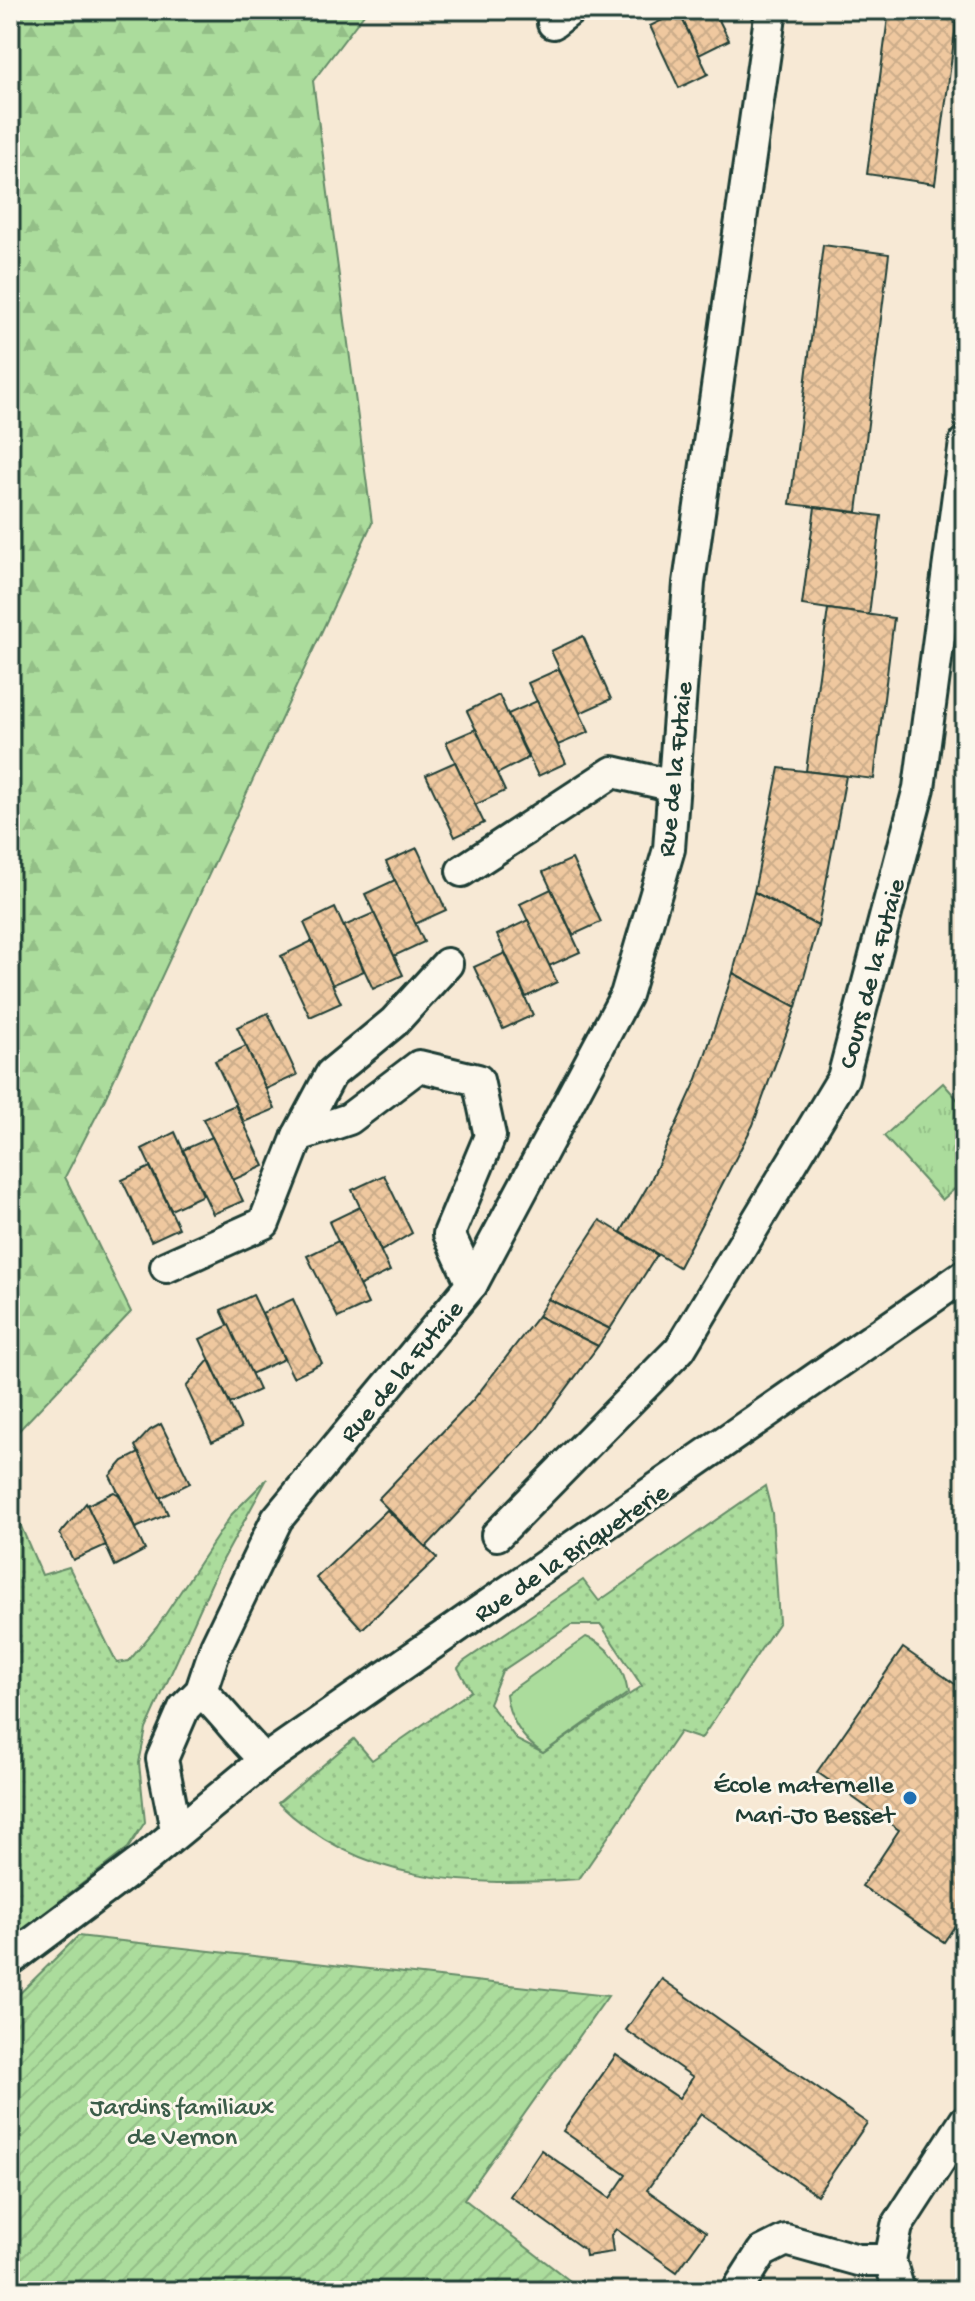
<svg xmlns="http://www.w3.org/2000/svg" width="975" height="2301" viewBox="0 0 975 2301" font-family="'Gochi Hand',sans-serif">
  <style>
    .grass { fill: url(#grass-dots); stroke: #658c68; stroke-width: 2; fill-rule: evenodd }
    .forest { fill: url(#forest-firs); stroke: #658c68; stroke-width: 2 }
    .park { fill: url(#park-tufts); stroke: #658c68; stroke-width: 2 }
    .garden { fill: url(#garden-furrows); stroke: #658c68; stroke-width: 2 }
    .pitch { fill: #abdc9c; stroke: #658c68; stroke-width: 2 }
    .building { fill: url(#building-cross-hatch); stroke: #1f3d34; stroke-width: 2 }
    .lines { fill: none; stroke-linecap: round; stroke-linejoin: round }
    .minor-casing { stroke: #1f3d34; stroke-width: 36 }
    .minor { stroke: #fbf7ec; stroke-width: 30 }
    .poi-dot { fill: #1f6fb2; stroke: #fbf7ec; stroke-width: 3 }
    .labels { text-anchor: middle; stroke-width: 6; stroke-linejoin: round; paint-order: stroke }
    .street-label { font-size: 26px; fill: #1f3d34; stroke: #fbf7ec }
    .poi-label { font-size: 26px; fill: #1f3d34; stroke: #fbf7ec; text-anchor: end }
    .park-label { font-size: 26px; fill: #3b5d49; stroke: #fbf7ec }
  </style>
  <defs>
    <pattern id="grass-dots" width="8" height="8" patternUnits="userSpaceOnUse" patternTransform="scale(2)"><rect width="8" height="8" fill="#abdc9c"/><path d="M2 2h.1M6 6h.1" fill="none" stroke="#93be87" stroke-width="1.8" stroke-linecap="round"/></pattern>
    <pattern id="forest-firs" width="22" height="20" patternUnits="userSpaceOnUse" patternTransform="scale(2)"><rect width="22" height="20" fill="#abdc9c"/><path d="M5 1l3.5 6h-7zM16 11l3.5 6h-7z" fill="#93be87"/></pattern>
    <pattern id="park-tufts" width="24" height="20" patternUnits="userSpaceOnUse" patternTransform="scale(2)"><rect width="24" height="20" fill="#abdc9c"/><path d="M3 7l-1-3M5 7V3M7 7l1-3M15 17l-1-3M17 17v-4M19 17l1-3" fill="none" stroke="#93be87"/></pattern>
    <pattern id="garden-furrows" width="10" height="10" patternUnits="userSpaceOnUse" patternTransform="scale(2)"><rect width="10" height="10" fill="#abdc9c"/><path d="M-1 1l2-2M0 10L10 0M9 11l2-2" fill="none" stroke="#93be87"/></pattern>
    <pattern id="building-cross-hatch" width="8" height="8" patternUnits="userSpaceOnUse" patternTransform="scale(2)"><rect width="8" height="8" fill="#efc89f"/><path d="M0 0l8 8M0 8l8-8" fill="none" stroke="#ccad8a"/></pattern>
  </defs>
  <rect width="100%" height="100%" fill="#f7e9d5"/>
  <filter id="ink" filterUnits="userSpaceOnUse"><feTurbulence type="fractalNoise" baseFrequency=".0125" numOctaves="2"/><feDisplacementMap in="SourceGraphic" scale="16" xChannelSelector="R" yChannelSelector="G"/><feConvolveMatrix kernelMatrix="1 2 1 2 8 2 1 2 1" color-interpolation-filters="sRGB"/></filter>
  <g filter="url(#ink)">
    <g class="grass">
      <path d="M267,1479l-49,90 -72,160 -7,34 6,59 -17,26 -118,92v-439l32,74 27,-8 48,96 12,-2 28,-34 75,-113z"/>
      <path d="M765,1486l7,27 7,109 -78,117 -21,-7 -101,147c-110,8 -218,5 -301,-76l76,-64 18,21 99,-69 -13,-23 5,-6 120,-82 16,21zM571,1625h30l41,61 -99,67 -26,-13 -28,-37 13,-32z"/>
    </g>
    <path class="forest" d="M10,10h357l-54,71 59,442 -269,580 -38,74 66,135 -121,128z"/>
    <path class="park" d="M943,1083l22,25v72l-23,20 -58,-64z"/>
    <path class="garden" d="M78,1936l530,60 -144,203 119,92h-573v-288z"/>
    <path class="pitch" d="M586,1637c24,8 38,31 42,56l-85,60c-20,-12 -35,-36 -37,-59z"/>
    <g class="building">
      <path d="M678,10h36l15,30 -30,15z"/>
      <path d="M889,10h69l-23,174 -68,-10z"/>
      <path d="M679,12l29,62 -29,14 -29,-62z"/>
      <path d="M823,245l66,9 -32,258 -67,-8z"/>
      <path d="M815,507l66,9 -12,99 -67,-10z"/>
      <path d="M828,609l66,9 -20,161 -68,-8z"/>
      <path d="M583,636l28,63 -31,14 -29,-62z"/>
      <path d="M559,669l30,63 -31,13 -30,-62z"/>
      <path d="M499,695l29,63 -31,16 -30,-63z"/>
      <path d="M537,701l29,62 -28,13 -30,-62z"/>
      <path d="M476,729l29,62 -30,14 -29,-63z"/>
      <path d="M455,762l29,61 -29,14 -29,-62z"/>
      <path d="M779,768l67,8 -28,150 -64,-34z"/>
      <path d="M417,848l29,62 -31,14 -29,-62z"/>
      <path d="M572,859l29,63 -28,13 -30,-63z"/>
      <path d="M395,880l29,62 -30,14 -29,-62z"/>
      <path d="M551,889l29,63 -31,14 -29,-62z"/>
      <path d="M754,892l64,34 -22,81 -63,-34z"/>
      <path d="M335,908l29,63 -32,14 -28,-62z"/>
      <path d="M374,913l29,62 -30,14 -29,-63z"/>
      <path d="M528,920l29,62 -31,15 -29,-62z"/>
      <path d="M312,941l29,62 -31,14 -29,-61z"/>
      <path d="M505,953l28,62 -30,14 -29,-62z"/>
      <path d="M733,973l63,34 -43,118 -74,142 -58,-35 29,-50 47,-103z"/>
      <path d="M268,1013l29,62 -31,14 -29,-62z"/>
      <path d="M246,1046l29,63 -31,13 -29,-61z"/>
      <path d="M235,1105l29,61 -31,14 -30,-61z"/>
      <path d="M175,1132l28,63 -32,15 -29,-61z"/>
      <path d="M212,1137l31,64 -30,13 -30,-64z"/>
      <path d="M150,1167l29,61 -28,13 -29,-61z"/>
      <path d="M384,1175l28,58 -31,18 -29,-61z"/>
      <path d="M360,1207l30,64 -31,15 -30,-64z"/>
      <path d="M600,1220l57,35 -47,74 -62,-30z"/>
      <path d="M338,1241l30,63 -30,14 -31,-62z"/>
      <path d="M253,1295l31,64 -33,15 -30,-64z"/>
      <path d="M293,1299l29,64 -29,14 -31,-64z"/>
      <path d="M548,1299l62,30 -12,17 -60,-30z"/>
      <path d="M538,1316l60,30 -62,84 -110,117 -48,-48 95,-99z"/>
      <path d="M229,1325l30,65 -29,14 -30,-65z"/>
      <path d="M209,1360l32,68 -29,14 -26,-55z"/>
      <path d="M161,1424l29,59 -30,15 -25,-52 15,-16z"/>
      <path d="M139,1453l29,61 -32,14 -26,-52 13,-15z"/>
      <path d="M114,1492l5,3 26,55 -30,16 -28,-61z"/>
      <path d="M86,1503l20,42 -33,15 -13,-26z"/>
      <path d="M387,1510l50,48 -75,71 -46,-51z"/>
      <path d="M903,1648l62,43v220l-21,31 -82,-56 37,-56 -82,-58z"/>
      <path d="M662,1979l205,144 -50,72 -116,-81 -54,76 59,42 -29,40 -61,-43 -5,6 2,17 -27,4 -1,-6 -75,-54 31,-46 69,48 16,-23 -63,-44 53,-76 63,43 14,-21 -67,-47z"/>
    </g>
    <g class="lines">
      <defs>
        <g id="minor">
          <path d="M553,23l17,-13"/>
          <path d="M462,871l151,-99 61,14"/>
          <path d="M298,1136l33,-62 63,-52 53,-58"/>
          <path d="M166,1267l98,-44 34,-87 51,-17 70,-53 59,14 12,56 -41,98 23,50"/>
          <path d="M497,1535l183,-186 163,-271 76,-290 46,-346"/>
          <path d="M201,1691c23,22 41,48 64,69"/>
          <path d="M176,1830l-14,-71 22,-51 17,-17 15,-45 61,-127 195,-235 154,-289 43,-146 20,-266 82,-573"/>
          <path d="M10,1960l135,-101 120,-99 700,-485"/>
          <path d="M890,2260l7,-34 68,-105"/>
          <path d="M737,2291l25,-39 24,-12 72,20h32l9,31"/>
        </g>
      </defs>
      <use href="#minor" class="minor-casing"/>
      <use href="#minor" class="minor"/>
    </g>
  </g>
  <circle class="poi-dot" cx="910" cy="1798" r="8"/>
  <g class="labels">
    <g class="street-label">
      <text transform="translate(673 769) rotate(-84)" y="9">Rue de la Futaie</text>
      <text transform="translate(870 973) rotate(-75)" y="9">Cours de la Futaie</text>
      <text transform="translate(400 1370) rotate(-50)" y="9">Rue de la Futaie</text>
      <text transform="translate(570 1551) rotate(-34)" y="9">Rue de la Briqueterie</text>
    </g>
    <g class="poi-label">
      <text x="894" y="1792">École maternelle<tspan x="894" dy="30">Mari-Jo Besset</tspan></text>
    </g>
    <g class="park-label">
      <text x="182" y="2114">Jardins familiaux<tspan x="182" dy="30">de Vernon</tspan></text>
    </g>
  </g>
  <rect width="975" height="2301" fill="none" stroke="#fbf7ec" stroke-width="40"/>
  <rect x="20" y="20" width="935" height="2261" fill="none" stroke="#1f3d34" stroke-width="3" filter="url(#ink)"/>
</svg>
